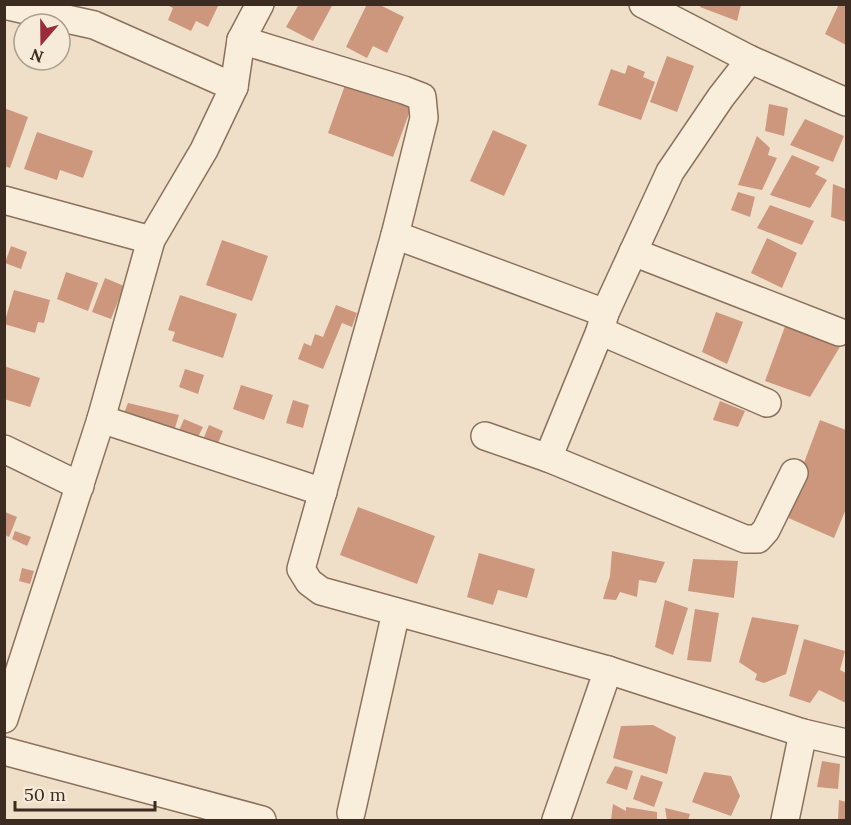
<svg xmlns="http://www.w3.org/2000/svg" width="851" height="825" viewBox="0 0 851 825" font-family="Lora,serif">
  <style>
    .building { fill: #cd977e }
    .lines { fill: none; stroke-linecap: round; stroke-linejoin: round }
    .minor-casing { stroke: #8b715d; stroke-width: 30 }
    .minor { stroke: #f9eedc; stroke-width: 27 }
  </style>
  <rect width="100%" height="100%" fill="#efdfc8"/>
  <g class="building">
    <path d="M165,4h54l-11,23 -12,-6 -5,10 -23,-11 5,-12z"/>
    <path d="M299,4h34l-20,37 -27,-14z"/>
    <path d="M367,4h11l26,13 -17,36 -14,-7 -6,12 -21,-11z"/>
    <path d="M839,4h7v41l-21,-11z"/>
    <path d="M701,5h40l-4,16 -37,-14z"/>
    <path d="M667,56l27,10 -17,46 -27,-10z"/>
    <path d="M628,65l17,7 -2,5 12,5 -14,38 -43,-15 13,-36 14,5z"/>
    <path d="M345,85l66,23 -18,49 -65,-24z"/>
    <path d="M769,104l19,4 -4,28 -19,-5z"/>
    <path d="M4,108l24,9 -18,51 -6,-2z"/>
    <path d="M805,119l39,17 -11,26 -43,-17z"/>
    <path d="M493,130l34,15 -23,51 -34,-15z"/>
    <path d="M37,132l56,19 -10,27 -23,-8 -3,10 -33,-11z"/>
    <path d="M757,136l13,12 -2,7 9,3 -15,32 -24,-5z"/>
    <path d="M792,155l28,12 -5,7 12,6 -17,28 -40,-13z"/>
    <path d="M833,184l13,5v33l-15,-5z"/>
    <path d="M738,192l17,5 -5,20 -19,-7z"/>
    <path d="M770,205l44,16 -12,24 -45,-17z"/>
    <path d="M767,238l30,15 -15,35 -31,-15z"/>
    <path d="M222,240l46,16 -16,45 -46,-16z"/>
    <path d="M11,246l16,6 -6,17 -16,-6z"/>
    <path d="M66,272l32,11 -10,28 -31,-12z"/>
    <path d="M105,278l19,8 -13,33 -19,-7z"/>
    <path d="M14,290l36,10 -6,23 -6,-1 -3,11 -31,-9z"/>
    <path d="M180,295l57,19 -14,44 -51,-17 3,-9 -7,-2z"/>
    <path d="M336,305l21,8 -5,14 -10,-4 -19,46 -25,-10 6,-16 7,3 4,-12 8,3z"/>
    <path d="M716,312l27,10 -16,42 -25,-12z"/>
    <path d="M787,321l54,24 -31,52 -45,-16z"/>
    <path d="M4,366l36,12 -10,29 -26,-8z"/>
    <path d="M185,369l19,6 -6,19 -19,-7z"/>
    <path d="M241,385l32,10 -9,25 -31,-11z"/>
    <path d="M293,400l16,5 -6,23 -17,-5z"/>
    <path d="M720,401l25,10 -7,16 -25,-7z"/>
    <path d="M128,403l51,12 -5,16 -52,-13z"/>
    <path d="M184,419l19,8 -7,14 -18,-8z"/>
    <path d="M820,420l26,10v79l-12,29 -50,-22z"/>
    <path d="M209,425l14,6 -7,17 -14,-6z"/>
    <path d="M358,507l77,29 -18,48 -77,-29z"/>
    <path d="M5,512l12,5 -8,20 -4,-2z"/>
    <path d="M15,531l16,6 -4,9 -15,-7z"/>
    <path d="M612,551l53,11 -9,21 -17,-3 -2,17 -17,-5 -4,8 -13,-1 7,-23z"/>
    <path d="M479,553l56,16 -8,29 -29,-8 -5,15 -26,-8z"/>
    <path d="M693,559l45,2 -4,37 -46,-7z"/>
    <path d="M22,568l12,3 -4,13 -11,-3z"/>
    <path d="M665,600l23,8 -15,47 -18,-8z"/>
    <path d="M695,609l24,4 -8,49 -24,-2z"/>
    <path d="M752,617l47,8 -13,49 -22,9 -9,-3 2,-6 -18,-12z"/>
    <path d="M804,639l41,12 -5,19 6,3v30l-27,-13 -9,13 -21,-7z"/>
    <path d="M653,725l23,12 -9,37 -54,-16 8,-32z"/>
    <path d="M822,761l18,3 -2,25 -21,-2z"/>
    <path d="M615,766l18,5 -6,19 -21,-7z"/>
    <path d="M704,772l27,4 9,20 -9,20 -39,-14z"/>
    <path d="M641,775l22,7 -9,25 -21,-8z"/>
    <path d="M839,800l7,2v18h-8z"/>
    <path d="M613,804l13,7v-4l31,5v8h-46z"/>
    <path d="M665,808l25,6 -2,6h-21z"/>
  </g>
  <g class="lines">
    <defs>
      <g id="minor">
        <path d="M643,4l106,55 97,43"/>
        <path d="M4,5l90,20 140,62"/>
        <path d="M241,40l163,50 18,7 2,21 -29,117 -94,334 8,13 12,9 287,79 195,63 43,10"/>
        <path d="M4,200l147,40"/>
        <path d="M395,235l210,78"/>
        <path d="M633,252l206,80"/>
        <path d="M600,331l167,72"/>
        <path d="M101,419l222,73"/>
        <path d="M485,436l63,22 197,81h13l8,-9 28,-57"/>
        <path d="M4,449l76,37"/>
        <path d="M548,458l52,-127 5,-18 65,-141 51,-75 25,-32 3,-6"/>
        <path d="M4,719l97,-300 50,-179 53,-90 30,-63 7,-47 19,-36"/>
        <path d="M4,751l258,69"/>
        <path d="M351,813l45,-201"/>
        <path d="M556,820l52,-150"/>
        <path d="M785,820l18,-87"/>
      </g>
    </defs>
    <use href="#minor" class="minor-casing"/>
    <use href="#minor" class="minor"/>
  </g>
  <rect width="851" height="825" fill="none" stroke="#3c2b20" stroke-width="12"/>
  <g transform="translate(42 42) rotate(200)"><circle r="28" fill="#f6ead8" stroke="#ac9e8e" stroke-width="1.5"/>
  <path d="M0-4.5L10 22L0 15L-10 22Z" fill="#9b2c39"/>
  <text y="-9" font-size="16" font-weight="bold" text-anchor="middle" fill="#3c2b20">N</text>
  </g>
  <path d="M15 801v9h140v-9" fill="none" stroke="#3c2b20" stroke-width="3"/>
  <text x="24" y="801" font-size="18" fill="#3c2b20" stroke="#f6ead8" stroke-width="4.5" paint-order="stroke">50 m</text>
</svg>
